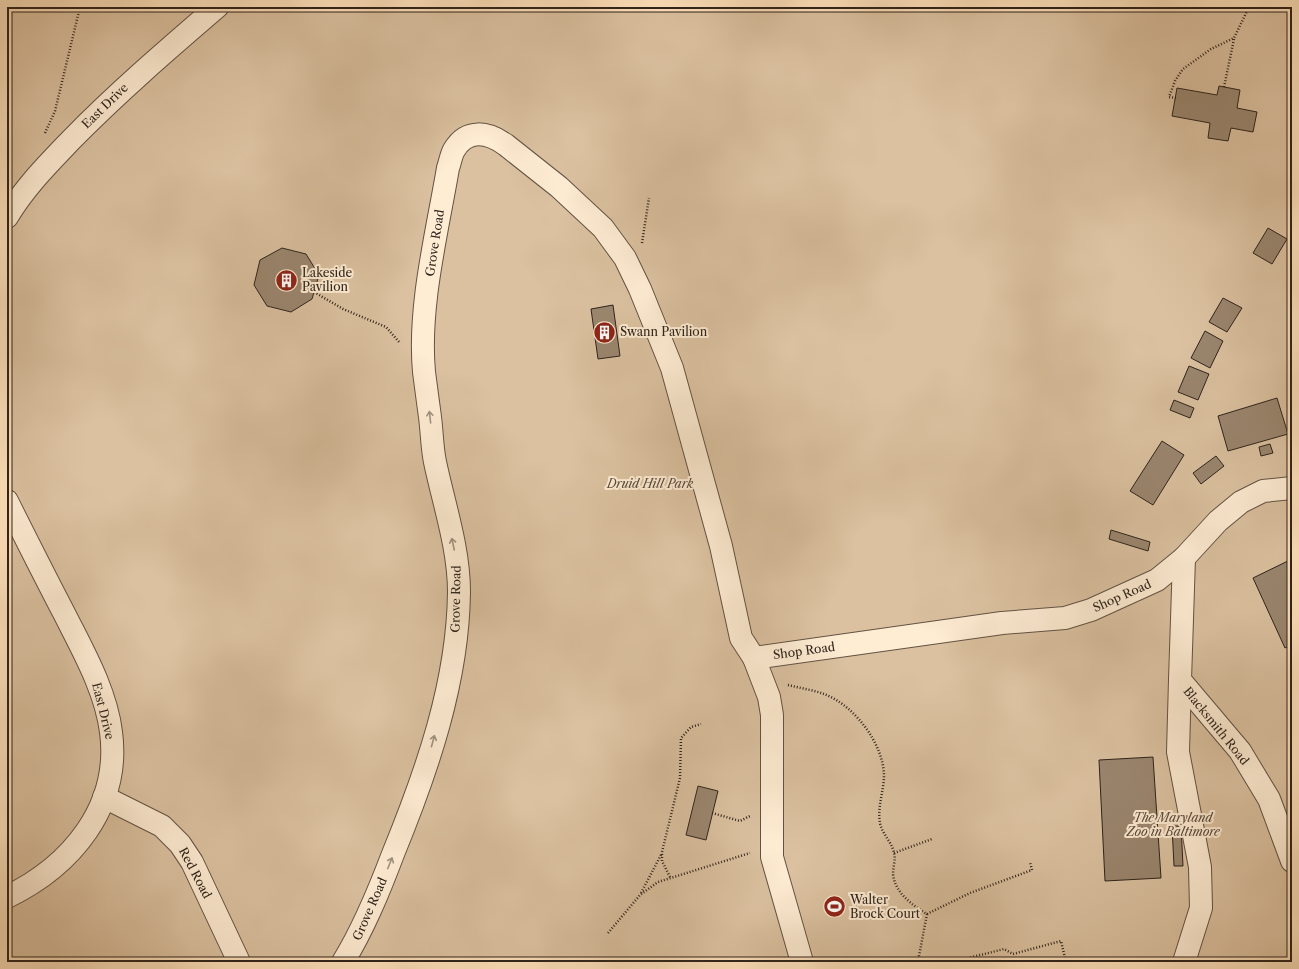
<svg xmlns="http://www.w3.org/2000/svg" width="1299" height="969" viewBox="0 0 1299 969" font-family="'Libre Caslon Text',serif">
  <style>
    .green { fill: #dbc1a0; stroke: #84725e }
    .building { fill: #9a866f; stroke: #2e231c }
    .lines { fill: none; stroke-linecap: round; stroke-linejoin: round }
    .minor-casing { stroke: #625244; stroke-width: 24 }
    .path { stroke: #2e231c; stroke-width: 2.5; stroke-dasharray: 1 2; stroke-linecap: butt }
    .minor { stroke: #feecd3; stroke-width: 22 }
    .oneway { stroke: #a09281 }
    .labels { text-anchor: middle; stroke-width: 4; stroke-linejoin: round; paint-order: stroke }
    .street-label { font-size: 12px; fill: #2e231c; stroke: #feecd3 }
    .poi-label { font-size: 12px; fill: #2e231c; stroke: #feecd3; text-anchor: start }
    .park-label { font-size: 12px; font-style: italic; fill: #594a3d; stroke: #feecd3 }
  </style>
  <rect width="100%" height="100%" fill="#fee1bb"/>
  <filter id="stains"><feTurbulence type="fractalNoise" baseFrequency=".005" numOctaves="4"/><feColorMatrix values="0 0 0 0 .2 0 0 0 0 .09 0 0 0 0 .02 0 0 0 .5 -.17"/></filter>
  <radialGradient id="worn" r=".72"><stop offset=".6" stop-color="#630" stop-opacity="0"/><stop offset="1" stop-color="#630" stop-opacity=".3"/></radialGradient>
  <rect class="green" x="7" y="7" width="1285" height="955"/>
  <g class="building">
    <path d="M1219,86l21,4 -3,18 20,4 -4,20 -22,-4 -3,13 -20,-3 2,-15 -38,-7 5,-28 40,7z"/>
    <path d="M1268,228l19,11 -15,25 -19,-11z"/>
    <path d="M282,248l24,6 13,21 -7,24 -21,13 -24,-6 -13,-21 6,-25z"/>
    <path d="M1223,298l19,10 -15,24 -18,-10z"/>
    <path d="M613,305l7,51 -22,3 -7,-50z"/>
    <path d="M1205,331l18,10 -13,27 -19,-10z"/>
    <path d="M1189,366l20,8 -11,26 -20,-8z"/>
    <path d="M1277,398l11,36 -60,17 -10,-35z"/>
    <path d="M1174,400l20,8 -4,10 -20,-8z"/>
    <path d="M1162,441l22,14 -31,50 -23,-14z"/>
    <path d="M1270,444l3,9 -12,3 -2,-9z"/>
    <path d="M1216,456l8,10 -23,18 -8,-11z"/>
    <path d="M1111,530l39,12 -2,9 -39,-12z"/>
    <path d="M1292,559v86l-7,3 -32,-70z"/>
    <path d="M1153,757l8,121 -56,3 -6,-121z"/>
    <path d="M698,786l20,5 -12,49 -20,-5z"/>
    <path d="M1172,826h9l2,40h-9z"/>
  </g>
  <g class="lines">
    <defs>
      <g id="minor">
        <path d="M7,217c17,-29 41,-53 64,-77 46,-47 96,-90 146,-133"/>
        <path d="M7,501c19,38 38,76 58,114 18,36 41,76 46,117 10,75 -40,134 -104,165"/>
        <path d="M1184,558l-4,122 60,71 29,48 23,62"/>
        <path d="M1180,680l-2,72 22,115 1,41 -17,54"/>
        <path d="M104,797l58,29 18,18 12,18 47,100"/>
        <path d="M343,962c21,-34 36,-71 50,-108 34,-83 65,-172 66,-262 0,-44 -15,-87 -24,-130 -3,-14 -3,-30 -5,-45 -2,-15 -4,-29 -6,-45 -6,-65 13,-139 24,-204 2,-5 3,-13 6,-18 13,-22 34,-18 52,-5l53,42 44,41 22,30 15,31 32,79 49,178 20,92 13,20"/>
        <path d="M802,962l-30,-105v-142l-3,-18 -15,-39 248,-35 63,-5 26,-8 66,-30 27,-22 34,-37 23,-19 22,-11 29,-3"/>
      </g>
    </defs>
    <use href="#minor" class="minor-casing"/>
    <g class="path">
      <path d="M1224,87l10,-48"/>
      <path d="M1176,98l-7,-1 6,-16 8,-12 28,-20 23,-11 15,-31"/>
      <path d="M45,133l10,-22 25,-104"/>
      <path d="M642,243l7,-45"/>
      <path d="M314,292l29,17 43,18 14,16"/>
      <path d="M788,685c12,3 25,5 36,9 30,11 59,49 60,81 0,16 -7,32 -4,48 2,11 12,19 14,30 2,6 -1,14 -1,21 2,19 19,31 34,40l-8,42 2,6"/>
      <path d="M712,813l28,8 10,-5"/>
      <path d="M894,853l38,-14"/>
      <path d="M670,877l-8,-16v-9l18,-74 1,-40 10,-11 10,-3"/>
      <path d="M641,893l21,-40"/>
      <path d="M927,914l43,-21 62,-23 -2,-8"/>
      <path d="M608,933l32,-38 18,-13 92,-29"/>
      <path d="M953,962l51,-13 9,5 48,-13 5,21"/>
    </g>
    <use href="#minor" class="minor"/>
  </g>
  <defs><path id="oneway-shaft" d="M-6 0H5M1.5-3L5.5 0L1.5 3" fill="none" stroke-width="1.6" stroke-linecap="round" stroke-linejoin="round"/></defs>
  <g class="oneway">
    <use href="#oneway-shaft" transform="translate(430 417) rotate(-96)"/>
    <use href="#oneway-shaft" transform="translate(453 544) rotate(-102)"/>
    <use href="#oneway-shaft" transform="translate(433 741) rotate(-75)"/>
    <use href="#oneway-shaft" transform="translate(390 863) rotate(-68)"/>
  </g>
  <defs>
    <symbol id="building-disc" viewBox="-11 -11 22 22"><circle r="9.5" fill="#8f2418" stroke="#feecd3"/><path d="M-4-6H4V6H1V3H-1V6H-4ZM-2.5-4.3h1.7v1.8h-1.7ZM.8-4.3h1.7v1.8H.8ZM-2.5-1h1.7V.8h-1.7ZM.8-1h1.7V.8H.8Z" fill="#fff"/></symbol>
    <symbol id="stadium-disc" viewBox="-11 -11 22 22"><circle r="9.5" fill="#8f2418" stroke="#feecd3"/><path d="M0-5a6.5 5 0 1 0 0 10a6.5 5 0 1 0 0-10ZM-3.5-1.8h7v3.6h-7Z" fill="#fff"/></symbol>
  </defs>
  <g fill-rule="evenodd">
    <use href="#building-disc" x="274" y="268" width="25" height="25"/>
    <use href="#building-disc" x="592" y="320" width="25" height="25"/>
    <use href="#stadium-disc" x="822" y="894" width="25" height="25"/>
  </g>
  <g class="labels">
    <g class="street-label">
      <text transform="translate(105 106) rotate(-44)" y="4">East Drive</text>
      <text transform="translate(435 243) rotate(-81)" y="4">Grove Road</text>
      <text transform="translate(1122 596) rotate(-24)" y="4">Shop Road</text>
      <text transform="translate(456 599) rotate(-89)" y="4">Grove Road</text>
      <text transform="translate(804 651) rotate(-8)" y="4">Shop Road</text>
      <text transform="translate(103 711) rotate(76)" y="4">East Drive</text>
      <text transform="translate(1216 726) rotate(51)" y="4">Blacksmith Road</text>
      <text transform="translate(195 873) rotate(62)" y="4">Red Road</text>
      <text transform="translate(370 909) rotate(-66)" y="4">Grove Road</text>
    </g>
    <g class="poi-label">
      <text x="302" y="277">Lakeside<tspan x="302" dy="14">Pavilion</tspan></text>
      <text x="620" y="336">Swann Pavilion</text>
      <text x="850" y="904">Walter<tspan x="850" dy="14">Brock Court</tspan></text>
    </g>
    <g class="park-label">
      <text x="650" y="488">Druid Hill Park</text>
      <text x="1173" y="822">The Maryland<tspan x="1173" dy="14">Zoo in Baltimore</tspan></text>
    </g>
  </g>
  <rect width="1299" height="969" fill="none" stroke="#fee1bb" stroke-width="24"/>
  <rect x="8" y="8" width="1283" height="953" fill="none" stroke="#2e231c" stroke-width="2"/>
  <rect x="12" y="12" width="1275" height="945" fill="none" stroke="#2e231c"/>
  <rect width="100%" height="100%" filter="url(#stains)"/>
  <rect width="100%" height="100%" fill="url(#worn)"/>
</svg>
